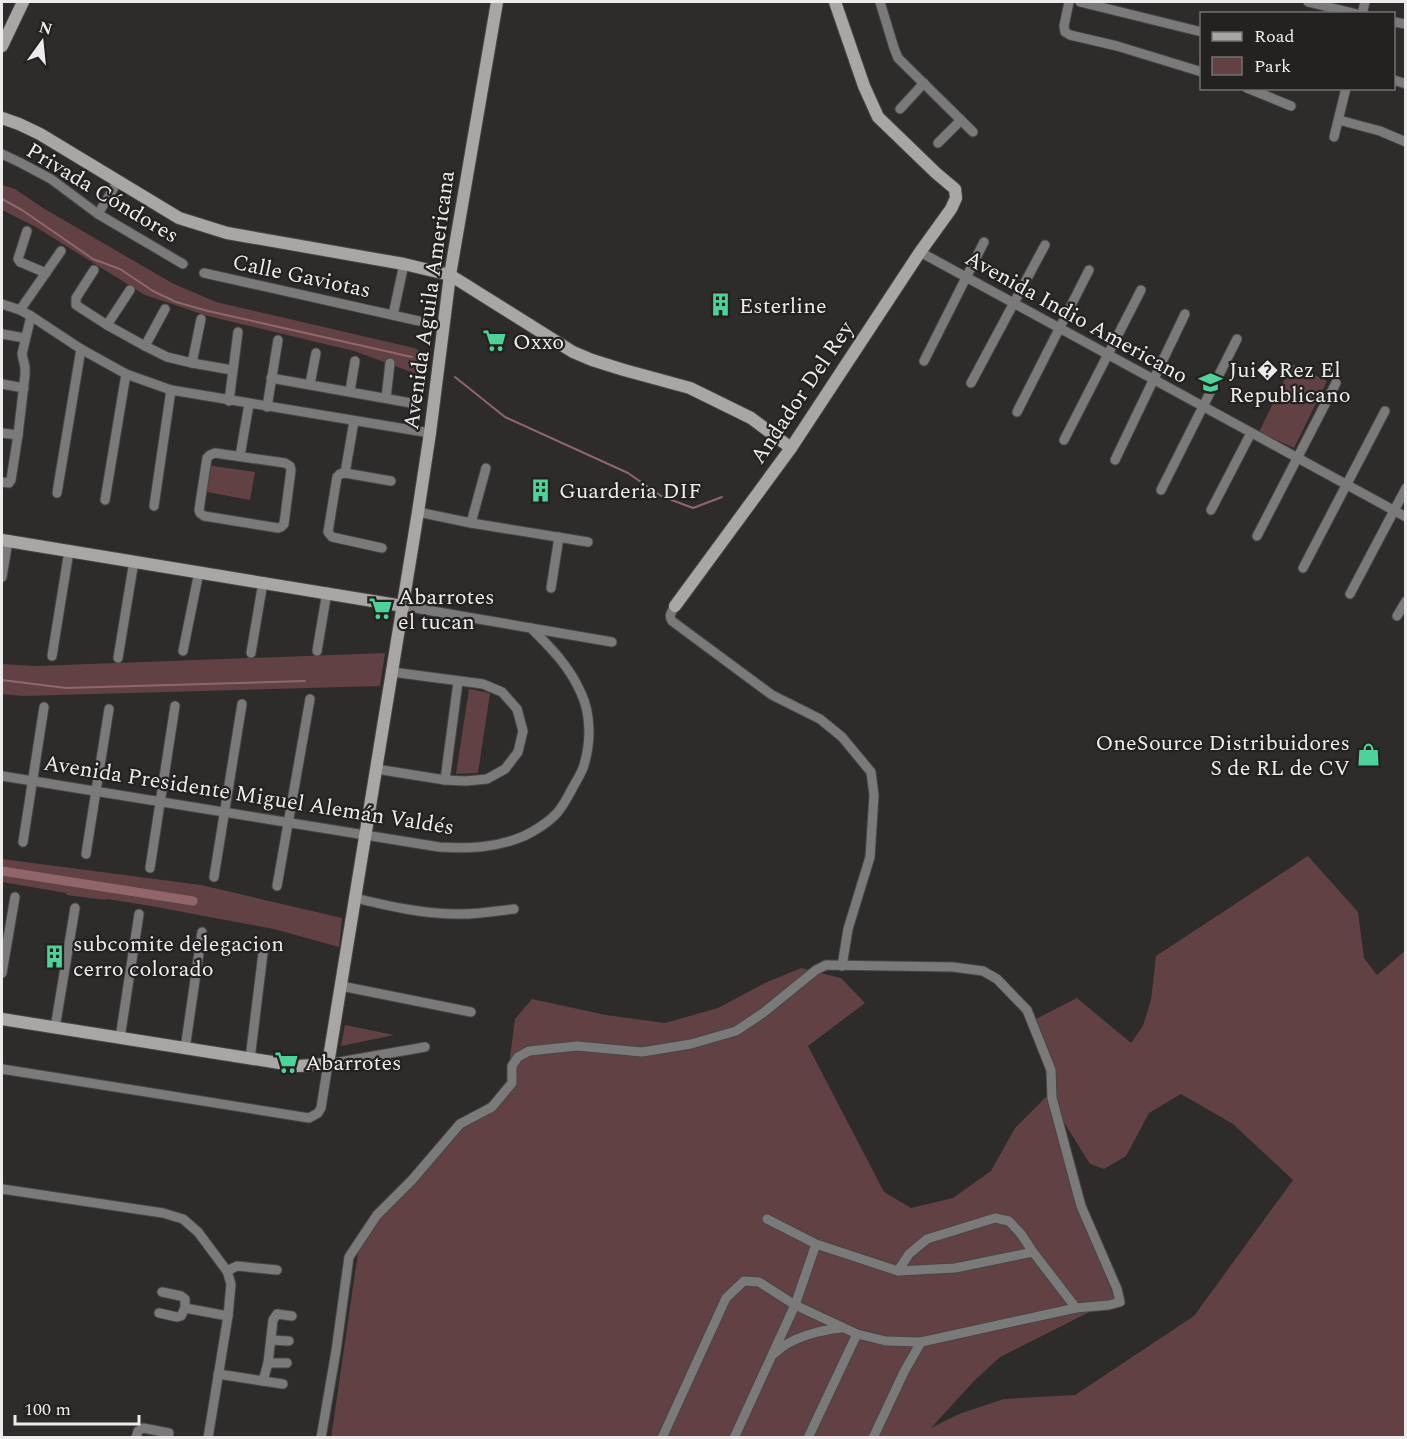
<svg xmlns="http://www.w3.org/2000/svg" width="1407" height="1439" viewBox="0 0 1407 1439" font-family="Spectral,serif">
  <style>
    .green { fill: #614144; fill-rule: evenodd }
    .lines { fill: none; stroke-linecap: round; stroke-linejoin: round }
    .stream { stroke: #91666b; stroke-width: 2 }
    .canal { stroke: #91666b; stroke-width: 9 }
    .street-casing { stroke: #494646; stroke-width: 11 }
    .secondary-casing { stroke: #494646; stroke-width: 14 }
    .street { stroke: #7b7a7a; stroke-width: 9 }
    .secondary { stroke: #a9a6a6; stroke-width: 12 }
    .labels { text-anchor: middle; stroke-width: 4.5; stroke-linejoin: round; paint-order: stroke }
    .street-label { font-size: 22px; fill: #edebeb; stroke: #242121 }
    .poi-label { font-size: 22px; fill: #edebeb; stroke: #242121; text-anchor: start }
  </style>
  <rect width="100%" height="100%" fill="#2e2b2b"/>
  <g class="green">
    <path d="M2,185l13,4 28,19 129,75 44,19 198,46 12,6 -1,23 -71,-26 -146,-35 -63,-21 -111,-69 -32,-16z"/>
    <path d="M1292,364l35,17 -33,67 -35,-16z"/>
    <path d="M206,465l49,7 -5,28 -48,-9z"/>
    <path d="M385,653l-5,33 -357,10 -21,-2v-30l34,2z"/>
    <path d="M469,689l21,4 -12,80 -22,1z"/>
    <path d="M1308,856l50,56 6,46 13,17 28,-24v486l-1074,1 29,-199 103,-114 43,-38 9,-68 17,-20 74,16 59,8 53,-15 47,-25 36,-15 40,10 24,25 -57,43 76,146 27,16 42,-10 38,-27 24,-43 33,-33 -3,-28 -11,-47 43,-22 54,45 12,-17 8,-26 5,-44zM1181,1094l52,30 60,56 -99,136 -119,79 -71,4 -45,15 -28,14 43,-47 26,-24 115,-58 -37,-92 -21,-96 33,53 14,5 22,-13 23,-43z"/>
    <path d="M2,859l199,26 141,33 -3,29 -65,-18 -123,-23 -44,-7 -1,1 -39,-5 -1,-2 -64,-11z"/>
    <path d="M345,1025l49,10 -53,11z"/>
  </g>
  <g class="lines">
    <g class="stream">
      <path d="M2,199l20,11 71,49 27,10 33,22 23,11 32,9 204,46"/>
      <path d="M455,377l50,40 123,56 33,23 32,12 29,-11"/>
      <path d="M2,680l64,8 239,-7"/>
    </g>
    <path class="canal" d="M2,871l191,30"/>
    <defs>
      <g id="street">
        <path d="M880,2l14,46 4,10 75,74"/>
        <path d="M1069,2l-5,24 1,6 5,3 47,11 85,26"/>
        <path d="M1080,2l122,30"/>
        <path d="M1308,2l49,12"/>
        <path d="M1362,14l3,-12"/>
        <path d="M1394,22l12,2"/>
        <path d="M1394,80l12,4"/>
        <path d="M1247,88l44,18"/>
        <path d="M900,109l24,-26"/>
        <path d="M1339,120l41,11 26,11"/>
        <path d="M1334,137l12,-49"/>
        <path d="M938,143l23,-23"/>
        <path d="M2,154l17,8 32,17 47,35 85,50"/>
        <path d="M98,214l20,-33"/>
        <path d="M27,231l-9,28 2,3 26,11"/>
        <path d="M920,252l486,265"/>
        <path d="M94,270l-18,28v7l31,20 38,21 22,11 25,6 40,7"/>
        <path d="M204,273l215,48"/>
        <path d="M2,304l18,6 11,6 50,33 45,25 45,16 259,43"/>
        <path d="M20,310l41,-59"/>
        <path d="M393,315l11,-51"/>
        <path d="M107,325l23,-35"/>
        <path d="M2,334l23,4"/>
        <path d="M145,346l20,-37"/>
        <path d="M924,361l60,-119"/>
        <path d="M192,363l9,-44"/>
        <path d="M271,378l140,25"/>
        <path d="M971,383l74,-138"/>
        <path d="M2,384l22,4"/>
        <path d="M310,384l6,-31"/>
        <path d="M350,391l5,-30"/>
        <path d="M386,398l4,-35"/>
        <path d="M229,401l9,-69"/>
        <path d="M267,407l11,-67"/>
        <path d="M1017,412l72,-142"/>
        <path d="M2,433l16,2"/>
        <path d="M1064,440l77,-150"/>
        <path d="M215,453l70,10 5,3 1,4 -7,54 -3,3 -3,1 -74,-12 -4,-3 -1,-3 8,-52 3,-3z"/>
        <path d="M240,456l9,-52"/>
        <path d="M1115,460l70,-146"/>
        <path d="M345,473l9,-52"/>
        <path d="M2,482l7,1 2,-3 7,-45 7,-60v-8l-3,-13 9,-38"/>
        <path d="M1161,490l76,-151"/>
        <path d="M57,493l24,-144"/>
        <path d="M105,500l21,-126"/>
        <path d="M154,506l17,-116"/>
        <path d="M1211,510l40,-77"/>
        <path d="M418,512l53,11 117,19"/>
        <path d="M471,523l15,-55"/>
        <path d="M1257,536l79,-153"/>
        <path d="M382,548l-50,-11 -4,-5 9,-55 3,-3 5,-1 46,8"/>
        <path d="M1303,568l82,-157"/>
        <path d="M2,577l6,-36"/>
        <path d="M551,588l8,-51"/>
        <path d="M1350,594l56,-106"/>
        <path d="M403,606l209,36"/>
        <path d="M675,606c-3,6 -7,9 -3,15l100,74 48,24 22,18 29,35 3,23 -4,62 -22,72 -6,37"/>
        <path d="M1397,616l9,-15"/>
        <path d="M183,651l16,-79"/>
        <path d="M317,651l10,-59"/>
        <path d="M251,653l12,-71"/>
        <path d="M52,656l17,-105"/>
        <path d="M118,658l16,-97"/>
        <path d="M376,769l69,11 21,1 21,-2 18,-10 13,-17 5,-21 -6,-22 -15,-17 -19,-8 -91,-12"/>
        <path d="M2,776l437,71c29,2 57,1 85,-11 9,-4 23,-13 30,-20 8,-7 13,-18 18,-27 4,-8 10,-16 12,-24 7,-23 7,-51 -3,-72 -11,-26 -30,-45 -50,-65"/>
        <path d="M445,780l13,-98"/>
        <path d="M23,842l21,-135"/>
        <path d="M86,854l23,-145"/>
        <path d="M150,868l25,-162"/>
        <path d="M214,877l28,-173"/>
        <path d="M277,886l33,-187"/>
        <path d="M355,898c33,8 68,16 102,16 19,1 38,-3 57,-5"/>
        <path d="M2,973l13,-76"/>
        <path d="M341,986l130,26"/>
        <path d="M55,1028l20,-120"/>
        <path d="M120,1038l19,-124"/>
        <path d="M185,1049l17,-117"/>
        <path d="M250,1059l14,-114"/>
        <path d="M2,1069l307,49 9,-5 3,-5 7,-44 97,-17"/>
        <path d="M2,1189l161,24 20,6 15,13 29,39 4,13 -3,32 -20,122"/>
        <path d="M767,1219l49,25 82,27 57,-3 78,-16 43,56"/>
        <path d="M227,1271l10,-5 40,4"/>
        <path d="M898,1271l11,-17 18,-15 68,-21 14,3 12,13 12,18"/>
        <path d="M185,1308l43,8"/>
        <path d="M159,1313l18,4 4,-1 4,-8v-9l-4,-3 -19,-4"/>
        <path d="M271,1340l18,1"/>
        <path d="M775,1353c16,-16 46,-23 67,-25"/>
        <path d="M268,1363h19"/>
        <path d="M218,1374l45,7 5,-18 5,-43 4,-6 15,2"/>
        <path d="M263,1381l20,3"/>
        <path d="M136,1438l2,-7 5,-3 26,5 -1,5"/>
        <path d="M321,1438l15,-87 13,-94 28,-42 35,-35 48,-56 32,-17 20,-24v-17l6,-9 11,-6 48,-5 65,6 49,-8 45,-13 27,-18 53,-43 10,-5 127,2 30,4 14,8 30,31 24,60 1,28 29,108 36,83 3,13 -11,3 -33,3 -155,34 -35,-1 -29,-7 -62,-29 -36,-23 -15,-1 -18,17 -64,140"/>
        <path d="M734,1438l61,-133 21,-61"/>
        <path d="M808,1438l49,-104"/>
        <path d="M873,1438l31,-66 17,-30"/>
      </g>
      <g id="secondary">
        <path d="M2,46l21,-44"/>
        <path d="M2,118l17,6 21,10 139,84 48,15 177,31 46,11 123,77 19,8 32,10 66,18 61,30 40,30"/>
        <path d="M2,540l401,66"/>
        <path d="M675,606l116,-158 129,-196 31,-43 5,-11 -1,-9 -19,-16 -58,-56 -14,-31 -29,-84"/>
        <path d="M2,1019l296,47 30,-2 90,-552 12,-79 20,-158 47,-273"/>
      </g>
    </defs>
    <use href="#street" class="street-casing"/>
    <use href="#secondary" class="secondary-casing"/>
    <use href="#street" class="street"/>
    <use href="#secondary" class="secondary"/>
  </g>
  <defs>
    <symbol id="building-bare" viewBox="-9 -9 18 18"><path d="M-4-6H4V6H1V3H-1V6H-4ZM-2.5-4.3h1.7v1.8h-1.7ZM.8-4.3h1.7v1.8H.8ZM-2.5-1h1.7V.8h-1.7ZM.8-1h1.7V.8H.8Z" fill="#4dd39a" stroke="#242121" stroke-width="2.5" paint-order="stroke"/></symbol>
    <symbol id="supermarket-bare" viewBox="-9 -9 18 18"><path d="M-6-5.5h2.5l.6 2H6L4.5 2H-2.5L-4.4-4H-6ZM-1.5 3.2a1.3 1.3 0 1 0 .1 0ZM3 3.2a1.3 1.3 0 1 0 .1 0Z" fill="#4dd39a" stroke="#242121" stroke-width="2.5" paint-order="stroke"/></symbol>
    <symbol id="school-bare" viewBox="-9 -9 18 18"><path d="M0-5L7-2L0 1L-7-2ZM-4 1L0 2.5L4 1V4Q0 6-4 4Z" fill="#4dd39a" stroke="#242121" stroke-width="2.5" paint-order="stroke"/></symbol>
    <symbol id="shop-bare" viewBox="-9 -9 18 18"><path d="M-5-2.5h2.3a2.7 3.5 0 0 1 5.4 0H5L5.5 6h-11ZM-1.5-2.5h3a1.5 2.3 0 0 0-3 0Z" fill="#4dd39a" stroke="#242121" stroke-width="2.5" paint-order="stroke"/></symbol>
  </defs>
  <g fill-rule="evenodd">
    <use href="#building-bare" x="704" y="288" width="33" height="33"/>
    <use href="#supermarket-bare" x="478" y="324" width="33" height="33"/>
    <use href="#school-bare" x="1194" y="366" width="33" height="33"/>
    <use href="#building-bare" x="524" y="474" width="33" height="33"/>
    <use href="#supermarket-bare" x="364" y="592" width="33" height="33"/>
    <use href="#shop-bare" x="1352" y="738" width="33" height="33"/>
    <use href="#building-bare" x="38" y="940" width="33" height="33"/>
    <use href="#supermarket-bare" x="270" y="1046" width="33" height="33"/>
  </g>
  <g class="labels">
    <g class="street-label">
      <text transform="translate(103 192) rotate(31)" y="8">Privada Cóndores</text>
      <text transform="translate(302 275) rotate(12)" y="8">Calle Gaviotas</text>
      <text transform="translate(428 300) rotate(-82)" y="8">Avenida Aguila Americana</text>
      <text transform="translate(1077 316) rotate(29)" y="8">Avenida Indio Americano</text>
      <text transform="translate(801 392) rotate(-56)" y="8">Andador Del Rey</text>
      <text transform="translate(249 794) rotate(9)" y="8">Avenida Presidente Miguel Alemán Valdés</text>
    </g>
    <g class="poi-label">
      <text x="739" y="313">Esterline</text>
      <text x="513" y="349">Oxxo</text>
      <text x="1229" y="377">Jui�Rez El<tspan x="1229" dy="25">Republicano</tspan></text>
      <text x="559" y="498">Guarderia DIF</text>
      <text x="398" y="604">Abarrotes<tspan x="398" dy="25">el tucan</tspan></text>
      <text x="1350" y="750" text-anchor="end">OneSource Distribuidores<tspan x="1350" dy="25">S de RL de CV</tspan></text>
      <text x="73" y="951">subcomite delegacion<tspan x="73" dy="25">cerro colorado</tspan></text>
      <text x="305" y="1070">Abarrotes</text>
    </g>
  </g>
  <rect width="1407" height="1439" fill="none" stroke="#edebeb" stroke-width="6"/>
  <rect x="1200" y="12" width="195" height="78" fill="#242121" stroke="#747272" stroke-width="1.5"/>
  <rect x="1212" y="32" width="30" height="9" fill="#a9a6a6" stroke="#747272" stroke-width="1.5"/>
  <text x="1254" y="42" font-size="18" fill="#edebeb">Road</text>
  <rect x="1212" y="57" width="30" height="18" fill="#614144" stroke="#747272" stroke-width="1.5"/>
  <text x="1254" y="72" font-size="18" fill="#edebeb">Park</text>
  <g transform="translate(42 42) rotate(15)" stroke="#242121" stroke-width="4.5" paint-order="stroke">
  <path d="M0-4.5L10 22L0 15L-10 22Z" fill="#edebeb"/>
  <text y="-9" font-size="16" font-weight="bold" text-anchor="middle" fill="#edebeb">N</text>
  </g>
  <path d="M15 1415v9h124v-9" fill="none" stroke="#edebeb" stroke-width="3"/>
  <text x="24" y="1415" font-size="18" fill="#edebeb" stroke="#242121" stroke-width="4.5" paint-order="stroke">100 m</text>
</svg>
